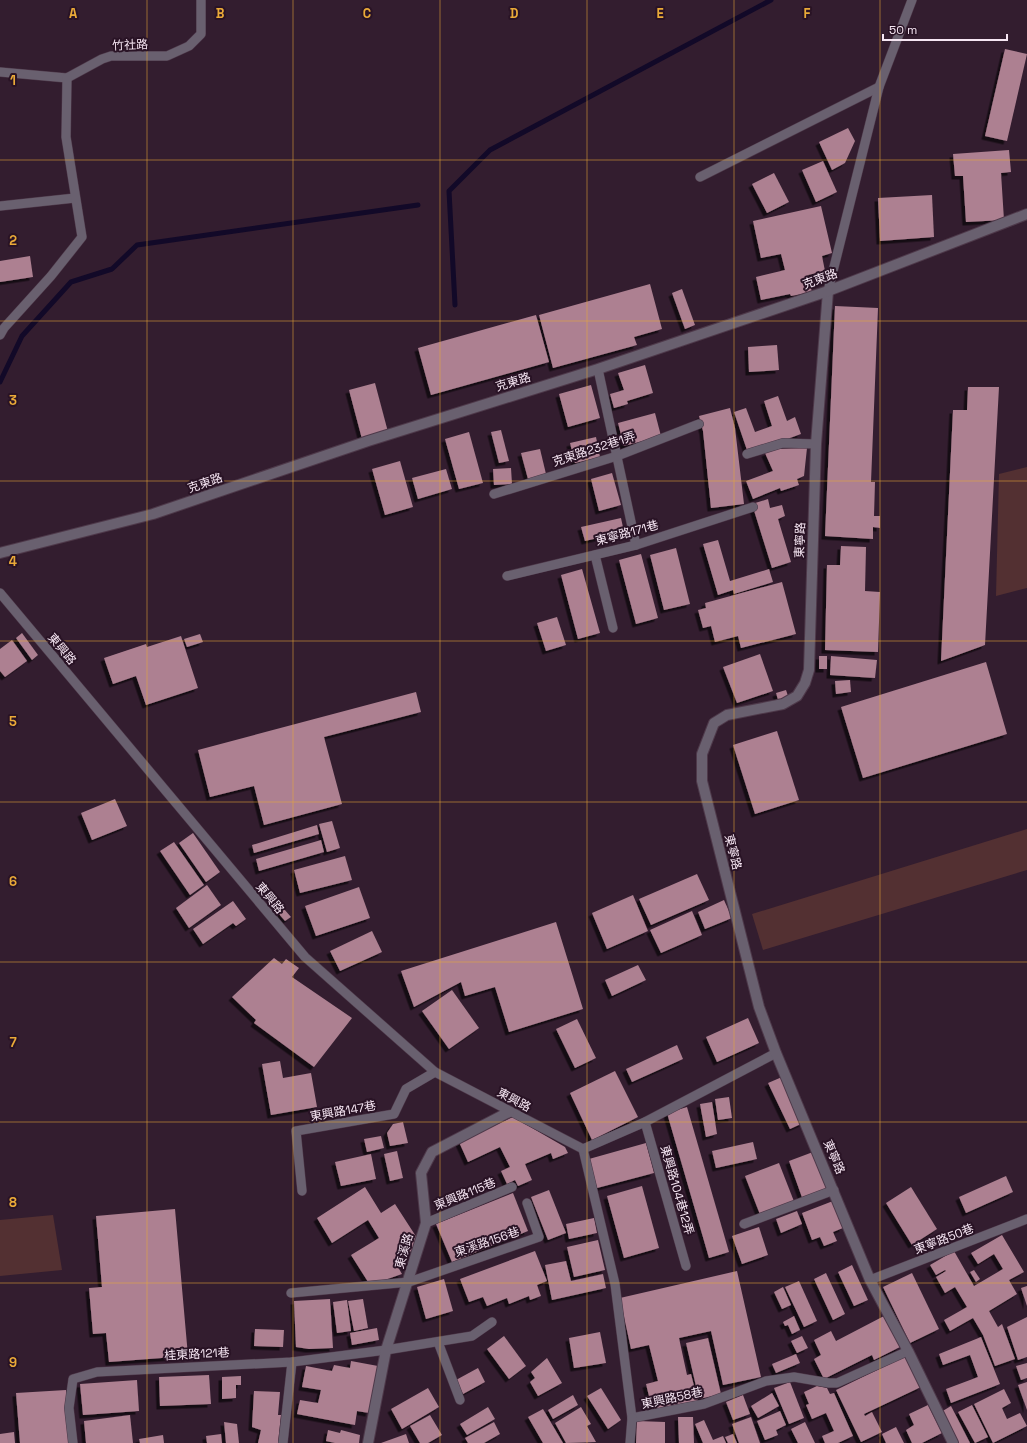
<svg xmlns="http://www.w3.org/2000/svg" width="1027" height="1443" viewBox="0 0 1027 1443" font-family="'Space Grotesk','Noto Sans TC',sans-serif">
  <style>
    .green { fill: #533032 }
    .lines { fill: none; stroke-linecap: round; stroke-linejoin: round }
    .stream { stroke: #120928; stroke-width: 5 }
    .building { fill: #ad8091; filter: url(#shadow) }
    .lane-casing { stroke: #4e394a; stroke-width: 10 }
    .street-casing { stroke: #4e394a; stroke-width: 12 }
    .lane { stroke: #69606f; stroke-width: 9 }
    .street { stroke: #69606f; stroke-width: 10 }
    .grid { fill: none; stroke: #eaaa38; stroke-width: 1; stroke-opacity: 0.55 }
    .labels { text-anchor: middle; stroke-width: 4; stroke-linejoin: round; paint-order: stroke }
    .street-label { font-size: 12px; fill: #f6e6f3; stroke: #291325 }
    .grid-label { font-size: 13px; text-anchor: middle; font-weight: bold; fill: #eaaa38; stroke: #291325; stroke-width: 4; stroke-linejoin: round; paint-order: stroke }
  </style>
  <defs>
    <filter id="shadow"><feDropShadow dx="-3.5" dy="3.5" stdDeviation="0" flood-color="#0009"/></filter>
  </defs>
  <rect width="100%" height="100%" fill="#331d2f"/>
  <g class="green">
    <path d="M1027,467v121l-31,8 3,-122z"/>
    <path d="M1027,829v41l-264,80 -11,-36z"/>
    <path d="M53,1215l9,55 -62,6v-56z"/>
  </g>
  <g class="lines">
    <g class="stream">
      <path d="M455,305l-6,-114 41,-41 281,-150"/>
      <path d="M0,382l22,-46 49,-54 41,-13 25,-24 281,-40"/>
    </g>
  </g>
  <g class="building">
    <path d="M1005,49l22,5 -20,87 -22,-5z"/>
    <path d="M848,128l7,13 -10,22 -13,7 -13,-28z"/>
    <path d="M1009,150l2,22 -10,1 3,47 -38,2 -3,-46h-8l-2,-22z"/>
    <path d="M823,161l14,31 -21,10 -14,-32z"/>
    <path d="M774,173l15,29 -22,11 -15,-29z"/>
    <path d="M932,195l2,42 -54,4 -2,-43z"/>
    <path d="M821,206l11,47 -10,3 3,15 -17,4 4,17 -21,4 -1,-2 -29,6 -5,-23 29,-7 -4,-16 -20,4 -8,-37z"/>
    <path d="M30,256l3,21 -33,5v-21z"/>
    <path d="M650,284l12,45 -28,8 3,8 -84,23 -14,-53z"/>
    <path d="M682,289l13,36 -10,4 -13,-36z"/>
    <path d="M835,306l43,2 -7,174h4l-1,34h6v12l-7,-1v12l-48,-3z"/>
    <path d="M536,315l13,47 -118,33 -13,-47z"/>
    <path d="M777,345l2,25 -30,2 -1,-25z"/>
    <path d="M645,365l8,28 -26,8 1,3 -14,4 -4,-14 14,-4 -6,-17z"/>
    <path d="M375,383l13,49 -26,7 -13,-49z"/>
    <path d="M591,385l9,33 -32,9 -9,-33z"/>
    <path d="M968,387h31l-14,258 -44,16 12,-251h14z"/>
    <path d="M778,396l9,25 8,-4 6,17 -53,19 -14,-41 12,-4 9,24 17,-6 -8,-25z"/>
    <path d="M730,408l5,20 9,76 -33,4 -8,-77 -4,-15z"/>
    <path d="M655,413l6,23 -37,10 -6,-23z"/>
    <path d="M501,430l8,31 -10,2 -8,-31z"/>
    <path d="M469,432l14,51 -24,6 -14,-50z"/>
    <path d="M596,437l4,20 -25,6 -5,-20z"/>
    <path d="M807,448l-3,28 -7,3 2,6 -18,6 -1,-3 -27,11 -7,-18 27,-10 -8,-18 11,-4z"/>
    <path d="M540,449l6,25 -18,5 -7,-26z"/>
    <path d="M400,461l13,46 -28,8 -13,-46z"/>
    <path d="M511,468l1,16 -18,1 -1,-16z"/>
    <path d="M446,469l6,20 -34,10 -6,-21z"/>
    <path d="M612,473l9,32 -22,6 -8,-32z"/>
    <path d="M768,499l2,9 12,-3 3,11 -7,3 13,43 -19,6 -20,-64z"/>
    <path d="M621,518l3,14 -39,9 -4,-14z"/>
    <path d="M718,540l12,41 39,-12 4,13 -39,12 -1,-4 -15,5 -15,-51z"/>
    <path d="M841,546l25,1 -1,44 15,1 -2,60 -53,-2 2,-85h13z"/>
    <path d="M676,548l14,56 -26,6 -14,-55z"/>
    <path d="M641,554l17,64 -22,6 -17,-64z"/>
    <path d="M582,569l18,64 -22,6 -17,-64z"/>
    <path d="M782,582l14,52 -55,14 -3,-12 -23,6 -4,-16 -8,2 -5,-18 8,-2 -1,-5z"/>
    <path d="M557,617l9,28 -20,6 -9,-28z"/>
    <path d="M22,633l16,22 -6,5 -16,-22z"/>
    <path d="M200,634l3,8 -16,5 -3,-8z"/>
    <path d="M181,636l17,52 -52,17 -10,-29 -23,8 -9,-26 42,-14 1,3z"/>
    <path d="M12,640l15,21 -22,16 -5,-6v-22z"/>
    <path d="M760,654l13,37 -36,12 -14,-36z"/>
    <rect x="819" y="656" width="8" height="13"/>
    <path d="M831,656l46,4 -2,18 -45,-3z"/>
    <path d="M986,662l21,72 -144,44 -22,-71z"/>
    <path d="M850,680l1,12 -15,2 -1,-13z"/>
    <path d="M786,690l3,9 -10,4 -3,-10z"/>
    <path d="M416,692l5,20 -97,25 18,67 -78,21 -10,-39 -44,11 -12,-47z"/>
    <path d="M777,731l22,69 -44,14 -22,-69z"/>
    <path d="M115,799l12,27 -35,14 -11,-27z"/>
    <path d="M332,821l8,27 -13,4 -8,-28z"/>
    <path d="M317,825l2,9 -65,19 -2,-8z"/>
    <path d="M193,833l27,39 -14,10 -27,-39z"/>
    <path d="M321,840l3,12 -65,19 -3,-12z"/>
    <path d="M174,842l30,43 -14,10 -30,-44z"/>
    <path d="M345,856l7,24 -52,13 -6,-23z"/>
    <path d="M697,874l12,26 -58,25 -12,-26z"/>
    <path d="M207,885l14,20 -32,23 -13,-20z"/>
    <path d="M359,887l11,31 -54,18 -11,-30z"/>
    <path d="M633,895l15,36 -41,18 -15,-36z"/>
    <path d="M724,900l8,18 -27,11 -7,-17z"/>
    <path d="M233,901l13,18 -10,7 -3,-3 -30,21 -10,-15z"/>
    <path d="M284,909l7,8 -6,4 -6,-7z"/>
    <path d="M692,911l10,24 -41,18 -11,-23z"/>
    <path d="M556,922l27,87 -74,23 -14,-45 -30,9 -4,-14 -47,25 -13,-36z"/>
    <path d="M372,931l10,21 -42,19 -10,-20z"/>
    <path d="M274,958l8,6 4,-5 13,9 -7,9 60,41 -38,49 -60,-44 2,-3 -24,-23z"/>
    <path d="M638,965l8,15 -34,16 -7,-16z"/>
    <path d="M452,990l27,38 -30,21 -27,-38z"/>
    <path d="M748,1018l11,25 -42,19 -11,-25z"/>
    <path d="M577,1019l19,39 -21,10 -19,-39z"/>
    <path d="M677,1045l6,14 -51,23 -6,-13z"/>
    <path d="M280,1061l3,17 28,-5 6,34 -46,8 -9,-51z"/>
    <path d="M615,1071l23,46 -46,23 -22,-47z"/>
    <path d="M782,1077l21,46 -13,6 -22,-46z"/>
    <path d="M729,1097l3,21 -14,2 -3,-21z"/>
    <path d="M712,1102l5,32 -11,3 -6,-33z"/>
    <path d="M687,1107l42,145 -20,6 -42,-145z"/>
    <path d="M513,1117l52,30 3,6 -15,6 -2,-6 -26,11 7,16 -14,6 -3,-6 -8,4 -6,-13 9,-4 -10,-20 -32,15 -9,-20z"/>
    <path d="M403,1122l5,21 -18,3 -3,-13 6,-9z"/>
    <path d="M381,1136l3,12 -17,4 -3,-13z"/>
    <path d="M753,1142l4,17 -41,9 -4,-17z"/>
    <path d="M646,1143l8,30 -57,15 -8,-29z"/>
    <path d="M397,1151l6,27 -13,3 -6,-27z"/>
    <path d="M813,1152l16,41 -25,10 -15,-42z"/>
    <path d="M371,1154l5,25 -35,7 -6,-24z"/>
    <path d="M779,1163l16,41 -34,13 -16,-41z"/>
    <path d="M1006,1176l7,16 -47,21 -7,-16z"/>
    <path d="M642,1186l17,62 -35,10 -17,-62z"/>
    <path d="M365,1187l16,26 14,-9 22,34 -3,11 -19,13 7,12 -32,11 -19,-30 28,-17 -11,-18 -36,23 -15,-25z"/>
    <path d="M911,1187l26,42 -25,16 -26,-42z"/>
    <path d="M549,1190l17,43 -18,7 -17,-43z"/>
    <path d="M513,1193l15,38 -76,31 -16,-38z"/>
    <path d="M833,1201l10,27 -10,4 4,9 -13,5 -4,-9 -8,3 -10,-27z"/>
    <path d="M175,1209l13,147 -79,6 -3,-29 -13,1 -4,-46 13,-1 -6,-71z"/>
    <path d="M797,1211l5,13 -21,9 -5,-14z"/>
    <path d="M594,1218l3,15 -28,6 -3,-15z"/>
    <path d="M759,1227l9,28 -26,9 -10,-28z"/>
    <path d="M1002,1235l22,37 -15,8 8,14 -28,17 9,16 4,-3 13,35 -20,7 -12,-31 -10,-17 -23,13 -6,-11 23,-13 -12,-20 -10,6 -9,-16 10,-6 -1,-1 -9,5 -6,-10 24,-14 20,35 29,-17 -9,-15 -16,10 -7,-11z"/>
    <path d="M598,1240l7,30 -31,7 -7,-30z"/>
    <path d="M535,1251l12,30 -10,4 4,11 -11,4 -1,-4 -20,8 -2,-6 -20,8 -4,-9 -14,5 -9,-23z"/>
    <path d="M566,1261l5,20 32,-7 3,14 -54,12 -7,-35z"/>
    <path d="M852,1265l16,35 -14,6 -16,-34z"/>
    <path d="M974,1270l6,9 -4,3 -6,-10z"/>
    <path d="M737,1271l24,106 -38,8 -12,-54 -32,7 8,37 4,-1 7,28 -45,10 -7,-28 12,-3 -9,-36 -18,4 -11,-51z"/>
    <path d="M826,1273l19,41 -12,6 -19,-41z"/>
    <path d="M912,1273l27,56 -29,14 -27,-56z"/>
    <path d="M444,1279l9,32 -27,8 -9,-32z"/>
    <path d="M799,1281l18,40 -13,6 -19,-40z"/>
    <path d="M1027,1286v20l-6,-18z"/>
    <path d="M783,1287l8,18 -9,4 -8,-17z"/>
    <path d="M330,1299l3,49 -24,1 -13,-2 -2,-46z"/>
    <path d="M363,1299l5,29 -14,3 -6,-30z"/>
    <path d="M347,1300l4,31 -14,2 -4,-31z"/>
    <path d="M794,1316l6,14 -8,4 -4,-9 -3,1 -2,-4z"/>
    <path d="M884,1316l16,31 -26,13 -2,-5 -48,24 -10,-20 7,-4 -7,-15 17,-9 5,10z"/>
    <path d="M1027,1317v40l-9,3 -11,-33z"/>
    <path d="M377,1328l2,12 -27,5 -2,-12z"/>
    <path d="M255,1329l29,1 -1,17 -29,-1z"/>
    <path d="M600,1332l6,31 -32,5 -5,-30z"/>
    <path d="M504,1336l22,30 -17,13 -22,-30z"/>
    <path d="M802,1336l6,12 -11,5 -6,-12z"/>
    <path d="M981,1337l19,47 -49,19 -5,-14 32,-12 -8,-22 -27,10 -4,-11z"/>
    <path d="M708,1338l13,56 -22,5 -13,-56z"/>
    <path d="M796,1354l4,9 -24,10 -4,-9z"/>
    <path d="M906,1356l15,31 -57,27 1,2 7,-4 10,20 -21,10 -25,-52z"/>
    <path d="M547,1358l15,25 -24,13 -8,-14 5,-4 -4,-6z"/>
    <path d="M351,1361l27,5 -9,47 -12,-2 -2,14 -58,-11 3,-14 18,3 3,-13 -19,-3 4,-21 26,5 2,-6 16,3z"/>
    <path d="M1027,1363v15l-6,2 -5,-14z"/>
    <path d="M478,1368l7,14 -22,12 -7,-14z"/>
    <path d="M209,1375l2,29 -51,2 -1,-29z"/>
    <path d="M241,1376v9h-5v13l-14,1v-22z"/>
    <path d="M137,1380l2,31 -56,4 -3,-31z"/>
    <path d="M790,1382l14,36 -15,6 -15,-36z"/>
    <path d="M1027,1382v28l-9,-25z"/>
    <path d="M817,1386l10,2 3,6 4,-1 19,43 -15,7h-13l-3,-7 12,-5 -8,-18 -14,6 -6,-14 3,-1 -5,-12z"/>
    <path d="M428,1388l11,19 -37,22 -11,-20z"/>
    <path d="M601,1388l20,32 -13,9 -21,-33z"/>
    <path d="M1004,1389l7,14 -9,5 5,11 13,-6 7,13 -34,17 -19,-39z"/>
    <path d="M66,1390l4,53h-50l-4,-50z"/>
    <path d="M254,1391l26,1 -2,23h3l-3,28h-20l3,-13 -9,-3z"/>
    <path d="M772,1393l7,13 -21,12 -7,-12z"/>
    <path d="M573,1395l5,10 -25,14 -5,-9z"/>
    <path d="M743,1395l7,19 -17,6 -7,-18z"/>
    <path d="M928,1405l14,28 -20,10h-10l-6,-13 8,-5 -5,-11z"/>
    <path d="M972,1405l16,32 -13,6 -17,-31z"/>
    <path d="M951,1406l19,37h-14l-15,-31z"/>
    <path d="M488,1407l7,12 -28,16 -7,-11z"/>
    <path d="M581,1407l10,17 -4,2 9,16 -30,1 -11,-20z"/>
    <path d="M543,1409l20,34h-20l-15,-26z"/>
    <path d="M780,1411l6,14 -10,5 2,5 -13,5 -8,-19z"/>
    <path d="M130,1415l3,28h-47l-2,-22z"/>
    <path d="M430,1415l12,20 -14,8h-8l-10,-17z"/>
    <path d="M678,1417h15l1,26h-15z"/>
    <path d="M751,1417l9,26h-21l-7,-19z"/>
    <path d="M704,1420l9,20 10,-4 3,7h-23l-8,-19z"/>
    <path d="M637,1421l28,1v21h-29z"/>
    <path d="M224,1422l13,2 2,19h-13z"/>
    <path d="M494,1422l6,12 -16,9h-16l-3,-5z"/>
    <path d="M805,1422l10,21h-17l-7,-14z"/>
    <path d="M896,1427l8,16h-18l-4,-9z"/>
    <path d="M328,1430l12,3 1,-3 19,5 -1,8h-24l-9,-2z"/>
    <path d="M14,1432l1,11h-15v-9z"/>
    <path d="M221,1434l1,9h-15l-1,-7z"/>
    <path d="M406,1434l3,9h-28z"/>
    <path d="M733,1434l4,9h-9l-3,-6z"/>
    <path d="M163,1435l1,8h-24l-1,-4z"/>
  </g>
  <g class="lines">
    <defs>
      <g id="lane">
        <path d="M0,72l67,6 35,-19 9,-3h56l22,-10 12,-12v-34"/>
        <path d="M700,177l179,-90"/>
        <path d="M0,206l75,-8"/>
        <path d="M828,291l51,-204 33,-87"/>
        <path d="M0,335l4,-7 47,-52 31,-39 -16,-100 1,-59"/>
        <path d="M598,369l38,176"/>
        <path d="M747,454l36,-11 33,1"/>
        <path d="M494,494l123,-38 82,-32"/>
        <path d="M595,555l18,73"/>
        <path d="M507,576l129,-31 117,-38"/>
        <path d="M0,593l305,364 130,115 148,77"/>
        <path d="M645,1122l41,144"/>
        <path d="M583,1149l32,135 17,134 72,-14 62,-23 28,-4 35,6h8l71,-32"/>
        <path d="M583,1149l62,-27 131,-69"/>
        <path d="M302,1191l-6,-60 98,-17 12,-25 29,-17"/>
        <path d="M426,1223l86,-36"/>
        <path d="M744,1224l90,-34"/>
        <path d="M870,1280l157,-61"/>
        <path d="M291,1293l118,-11 130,-45 -12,-34"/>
        <path d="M438,1342l22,58"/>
        <path d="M73,1443l-4,-35 4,-29 24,-7 195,-10 94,-12 86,-14 20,-14"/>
        <path d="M283,1443l9,-81"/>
        <path d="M630,1443l2,-25"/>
      </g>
      <g id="street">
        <path d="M828,291l-12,153 -7,226 -4,13 -8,13 -14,8 -56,11 -13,8 -12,31v27l57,226 17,46 94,227 38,71 45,92"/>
        <path d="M0,553l153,-39 215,-73 230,-72 230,-78 199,-77"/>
        <path d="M368,1443l18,-93 40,-127 -5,-50 11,-21 77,-40"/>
      </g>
    </defs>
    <use href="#lane" class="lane-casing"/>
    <use href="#street" class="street-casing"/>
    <use href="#lane" class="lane"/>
    <use href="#street" class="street"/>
  </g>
  <path class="grid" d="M147,0v1443M293,0v1443M440,0v1443M587,0v1443M734,0v1443M880,0v1443M0,160h1027M0,321h1027M0,481h1027M0,641h1027M0,802h1027M0,962h1027M0,1122h1027M0,1283h1027"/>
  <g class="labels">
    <g class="street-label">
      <text transform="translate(130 45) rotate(-2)" y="4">竹社路</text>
      <text transform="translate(820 279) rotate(-20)" y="4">克東路</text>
      <text transform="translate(513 382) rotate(-17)" y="4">克東路</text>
      <text transform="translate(594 449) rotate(-18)" y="4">克東路232巷1弄</text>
      <text transform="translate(205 483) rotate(-19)" y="4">克東路</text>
      <text transform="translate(627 533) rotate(-15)" y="4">東寧路171巷</text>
      <text transform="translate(800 540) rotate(-88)" y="4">東寧路</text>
      <text transform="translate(62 649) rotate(50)" y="4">東興路</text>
      <text transform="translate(733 852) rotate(76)" y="4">東寧路</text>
      <text transform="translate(270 898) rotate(50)" y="4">東興路</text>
      <text transform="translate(514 1100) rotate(28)" y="4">東興路</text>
      <text transform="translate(343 1111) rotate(-10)" y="4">東興路147巷</text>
      <text transform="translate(834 1157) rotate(67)" y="4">東寧路</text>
      <text transform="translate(677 1190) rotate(74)" y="4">東興路104巷12弄</text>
      <text transform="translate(465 1194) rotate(-22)" y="4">東興路115巷</text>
      <text transform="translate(944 1239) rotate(-21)" y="4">東寧路50巷</text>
      <text transform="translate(487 1242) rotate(-19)" y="4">東溪路156巷</text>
      <text transform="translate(404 1251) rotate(-74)" y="4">東溪路</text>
      <text transform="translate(197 1354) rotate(-3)" y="4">桂東路121巷</text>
      <text transform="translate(672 1398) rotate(-12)" y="4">東興路58巷</text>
    </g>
  </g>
  <g class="grid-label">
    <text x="73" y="18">A</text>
    <text x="220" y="18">B</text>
    <text x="367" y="18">C</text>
    <text x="514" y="18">D</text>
    <text x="660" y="18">E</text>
    <text x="807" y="18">F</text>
    <text x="13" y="85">1</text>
    <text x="13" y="245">2</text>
    <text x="13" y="405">3</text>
    <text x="13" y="566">4</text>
    <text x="13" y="726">5</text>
    <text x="13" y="886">6</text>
    <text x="13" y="1047">7</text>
    <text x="13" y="1207">8</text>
    <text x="13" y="1367">9</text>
  </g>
  <path d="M883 34v6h124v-6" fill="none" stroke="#f6e6f3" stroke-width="2"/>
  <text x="889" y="34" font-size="12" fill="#f6e6f3" stroke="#291325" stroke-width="3" paint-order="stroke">50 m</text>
</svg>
